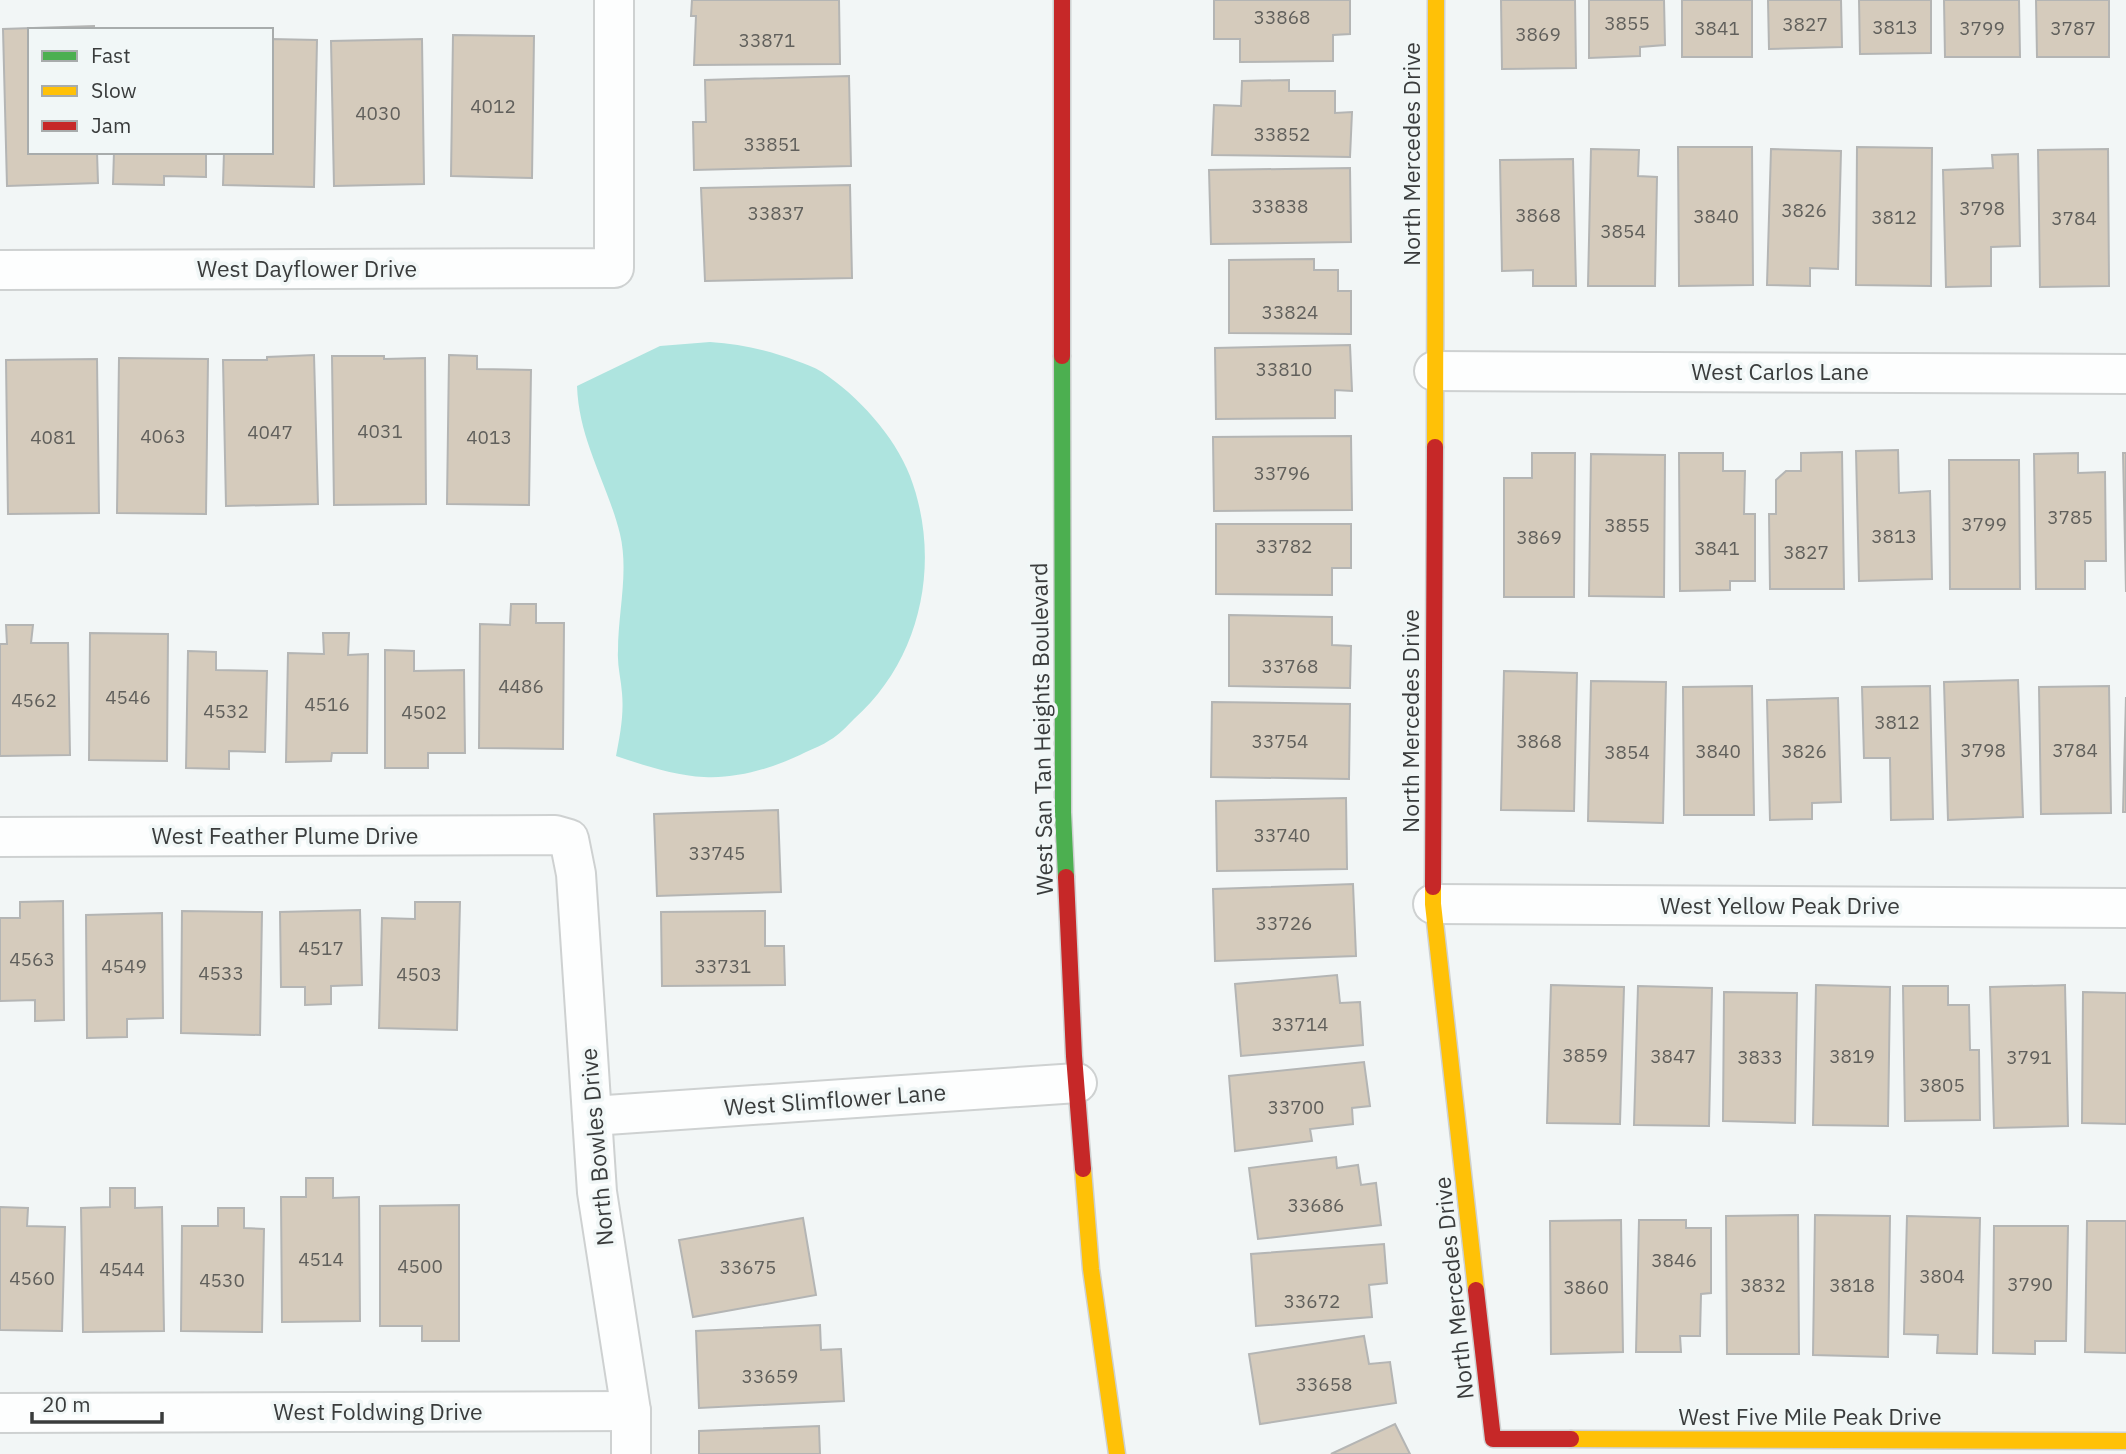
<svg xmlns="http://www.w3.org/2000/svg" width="2126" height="1454" viewBox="0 0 2126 1454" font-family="'IBM Plex Sans',sans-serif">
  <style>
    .green { fill: #aee4df }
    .building { fill: #d5cbbc; stroke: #b4b5b4; stroke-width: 2 }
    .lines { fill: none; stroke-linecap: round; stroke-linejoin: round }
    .street-casing { stroke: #ced1d1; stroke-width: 42 }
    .fast-casing { stroke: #ced1d1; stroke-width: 19 }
    .slow-casing { stroke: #ced1d1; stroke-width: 19 }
    .jam-casing { stroke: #ced1d1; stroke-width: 19 }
    .street { stroke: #fdfefe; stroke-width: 38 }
    .fast { stroke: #4caf50; stroke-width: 16 }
    .slow { stroke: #ffc107; stroke-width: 16 }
    .jam { stroke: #c62828; stroke-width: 16 }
    .labels { text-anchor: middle; stroke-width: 7; stroke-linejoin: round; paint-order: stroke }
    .number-label { font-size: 19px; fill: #61605c }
    .street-label { font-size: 23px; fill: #3a3c3c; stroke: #f1f7f7 }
  </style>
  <rect width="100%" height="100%" fill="#f2f6f6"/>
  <path class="green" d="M710,342c31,2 58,8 87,19 8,3 17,6 25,11 36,24 72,63 88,104 32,84 12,183 -56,243 -7,7 -15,16 -24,21 -7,5 -16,8 -24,12 -30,15 -67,27 -102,25 -28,-1 -61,-12 -88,-21 4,-21 8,-41 6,-63 -1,-14 -5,-28 -4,-42 0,-39 11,-79 2,-117 -13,-52 -41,-93 -43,-148l83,-40z"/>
  <g class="building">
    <path d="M692,0h147l1,64 -146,1 2,-49h-5z"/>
    <path d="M1214,0h136v34l-17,1v26l-93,1v-23h-26z"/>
    <path d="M1501,0h74l1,68 -74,1z"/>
    <path d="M1589,0h75l1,45 -25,2v9l-51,2z"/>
    <rect x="1682" y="0" width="70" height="57"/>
    <path d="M1768,0h73l1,47 -73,2z"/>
    <path d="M1859,0h72v53l-71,1z"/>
    <path d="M1944,0h75l1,57h-75z"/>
    <path d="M2036,0h73v57h-72z"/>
    <path d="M94,26v4h-64v122h67l1,31 -91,3 -4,-157z"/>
    <path d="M453,35l81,1 -2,142 -81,-2z"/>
    <path d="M271,39l46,1 -3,147 -91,-2 1,-33h47z"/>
    <path d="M422,39l2,145 -90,2 -3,-145z"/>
    <path d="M849,76l2,90 -157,4 -1,-48h13l-1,-42z"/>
    <path d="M1289,80v11h46v22l17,-1 -2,45 -138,-2 2,-50 27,1 1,-25z"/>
    <path d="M1678,147h74l1,138 -74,1z"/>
    <path d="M1857,147l75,1 -1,138 -75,-1z"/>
    <path d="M1591,149l48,1 -1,26 19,1 -2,109h-67z"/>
    <path d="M1771,149l70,2 -3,118 -28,-1v18l-43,-1z"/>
    <path d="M2108,149l1,137 -69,1 -2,-137z"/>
    <path d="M114,152h92v25l-42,-1v9l-51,-1z"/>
    <path d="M2018,154l2,92 -29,1v39l-45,1 -3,-117 50,-2 -1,-13z"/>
    <path d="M1573,159l3,127h-43v-16l-31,1 -2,-111z"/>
    <path d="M1350,168l1,74 -140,2 -2,-74z"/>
    <path d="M850,185l2,93 -147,3 -4,-93z"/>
    <path d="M1314,259v11h24v21h13v43l-122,-1v-73z"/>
    <path d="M1350,345l2,46 -17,-1v28l-119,1 -1,-71z"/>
    <path d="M314,355l4,149 -92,2 -3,-146h44v-3z"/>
    <path d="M449,355l28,1v13l54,1 -2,135 -82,-1z"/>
    <path d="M332,356h52v3l41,-1 1,146 -92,1z"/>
    <path d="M119,358l89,1 -2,155 -89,-1z"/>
    <path d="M97,359l2,154 -91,1 -2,-154z"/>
    <path d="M1351,436l1,74 -138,1 -1,-74z"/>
    <path d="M1898,450l1,43 31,-2 2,88 -73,2 -3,-130z"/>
    <path d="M1842,452l2,137h-74l-1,-75h7v-34l10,-9h15v-18z"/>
    <path d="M1532,453h43l-1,144h-70v-119h28z"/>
    <path d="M1679,453h44v18h22l-1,43h11v67h-25v9l-50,1z"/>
    <path d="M2078,453v20l27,-1 1,89h-21v28h-49l-2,-135z"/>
    <path d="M2123,453h3v139z"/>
    <path d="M1591,454l74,1 -1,142 -75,-1z"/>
    <path d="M1949,460h70l1,129h-70z"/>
    <path d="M1216,524h135v44h-19v27l-116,-1z"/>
    <path d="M511,604h25v19h28l-1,126 -84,-1 1,-124 30,1z"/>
    <path d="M1229,615l103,2v28l19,1 -1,42 -121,-2z"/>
    <path d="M6,625h27l-2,18h37l2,112 -70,1v-112h7z"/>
    <path d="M90,633l78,1 -1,127 -78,-1z"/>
    <path d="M323,633h26l-1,22 20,-1 -1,99h-35l-1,8 -45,1 2,-109 36,1z"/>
    <path d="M385,650l29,1v20l50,-1 1,83h-37v15h-43z"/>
    <path d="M188,651l28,1v18l51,1 -2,81 -36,-1v18l-43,-1z"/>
    <path d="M1504,671l73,2 -3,138 -73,-1z"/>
    <path d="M2018,680l5,137 -75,3 -4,-138z"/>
    <path d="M1591,681l75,1 -3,141 -75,-2z"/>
    <path d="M1752,686l2,129h-70l-1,-128z"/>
    <path d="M1930,686l3,133 -42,1 -1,-62h-26l-2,-71z"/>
    <path d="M2109,686l2,127 -70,1 -2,-127z"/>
    <path d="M2126,697v115h-3z"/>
    <path d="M1838,698l3,104 -29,1v16l-42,1 -3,-120z"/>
    <path d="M1212,702l138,2 -1,75 -138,-2z"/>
    <path d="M1346,798l1,71 -130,2 -1,-70z"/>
    <path d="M778,810l3,82 -124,4 -3,-82z"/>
    <path d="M1353,884l3,72 -141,5 -2,-72z"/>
    <path d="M63,901l1,119 -29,1v-21l-35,1v-83h20v-16z"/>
    <path d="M415,902h45l-3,128 -78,-2 3,-110 33,1z"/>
    <path d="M360,910l2,75 -31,1v18l-26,1v-18h-24l-1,-75z"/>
    <path d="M182,911l80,1 -2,123 -79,-2z"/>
    <path d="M765,911v35h19l1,39 -123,1 -1,-74z"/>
    <path d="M162,913l1,105 -36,1v18l-40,1 -1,-123z"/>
    <path d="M1337,975l3,28 20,-1 3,43 -122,11 -6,-72z"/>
    <path d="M1551,985l73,2 -4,137 -73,-1z"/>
    <path d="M1816,985l74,2 -2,139 -75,-1z"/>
    <path d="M2065,985l3,141 -74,2 -4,-141z"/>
    <path d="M1638,986l74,2 -3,138 -75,-1z"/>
    <path d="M1903,986h45v19h21l1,45h9l1,70 -75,1z"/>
    <path d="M1724,992l73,1 -2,130 -72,-2z"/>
    <path d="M2083,992l43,1v131l-44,-1z"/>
    <path d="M1364,1062l6,44 -18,2 1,16 -43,5 2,12 -77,10 -6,-75z"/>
    <path d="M1336,1157l1,11 21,-3 3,20 15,-2 5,42 -123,14 -9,-71z"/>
    <path d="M306,1178h27v20l26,-1 1,124 -78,1 -1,-125h25z"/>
    <path d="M110,1188h25v20l27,-1 2,124 -81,1 -2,-124 29,-1z"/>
    <path d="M459,1205v136h-37v-15h-42v-120z"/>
    <path d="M0,1207l28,1 -1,18 38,1 -3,104 -62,-1z"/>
    <path d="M218,1208h26v20l20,1 -2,103 -81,-1 1,-105h36z"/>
    <path d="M1798,1215l1,139h-72l-1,-138z"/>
    <path d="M1815,1215l75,1 -2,141 -75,-2z"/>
    <path d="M1907,1216l73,2 -3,136 -40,-1 1,-18 -34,-1z"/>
    <path d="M803,1218l13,77 -123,22 -14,-77z"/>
    <path d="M1621,1220l2,132 -72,2 -1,-133z"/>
    <path d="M1639,1220h47v8h25v65l-10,1 -1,42h-20l1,16h-45z"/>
    <path d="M2087,1221h39v132l-41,-1z"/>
    <path d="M1994,1226h74l-2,115h-31v13l-42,-1z"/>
    <path d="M1384,1244l3,39 -18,2 3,32 -116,9 -5,-72z"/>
    <path d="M820,1325l1,25 20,-1 3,52 -145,7 -3,-77z"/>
    <path d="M1364,1336l5,28 21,-2 6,41 -136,21 -11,-70z"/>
    <path d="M1395,1424l15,30h-79z"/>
    <path d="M819,1426l1,28h-121v-23z"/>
  </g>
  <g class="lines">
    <defs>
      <g id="street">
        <path d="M0,270l614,-2v-268"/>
        <path d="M1434,371l692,3"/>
        <path d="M0,837l555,-2 14,4 7,35 21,318 34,219v43"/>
        <path d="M1433,904l693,4"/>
        <path d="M592,1116l485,-33"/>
        <path d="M0,1413l631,-2"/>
      </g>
      <path id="fast" d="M1062,356l1,456 3,65"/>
      <g id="slow">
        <path d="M1435,447l1,-447"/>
        <path d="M1433,887v17l43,386"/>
        <path d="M1083,1169l8,100 26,185"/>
        <path d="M1571,1439l555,2"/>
      </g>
      <g id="jam">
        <path d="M1062,0v356"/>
        <path d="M1066,877l8,179 9,113"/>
        <path d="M1433,887l2,-440"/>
        <path d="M1476,1290l17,149h78"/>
      </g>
    </defs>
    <use href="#street" class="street-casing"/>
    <use href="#fast" class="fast-casing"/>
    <use href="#slow" class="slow-casing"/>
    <use href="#jam" class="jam-casing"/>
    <use href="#street" class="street"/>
    <use href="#fast" class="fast"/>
    <use href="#slow" class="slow"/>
    <use href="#jam" class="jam"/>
  </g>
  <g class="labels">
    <g class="number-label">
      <text x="1282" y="24">33868</text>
      <text x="1627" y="30">3855</text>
      <text x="1805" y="31">3827</text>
      <text x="1895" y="34">3813</text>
      <text x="1717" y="35">3841</text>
      <text x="1982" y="35">3799</text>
      <text x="2073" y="35">3787</text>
      <text x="1538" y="41">3869</text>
      <text x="767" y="47">33871</text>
      <text x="493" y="113">4012</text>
      <text x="378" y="120">4030</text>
      <text x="1282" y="141">33852</text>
      <text x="772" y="151">33851</text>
      <text x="1280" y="213">33838</text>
      <text x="1982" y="215">3798</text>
      <text x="1804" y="217">3826</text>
      <text x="776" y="220">33837</text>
      <text x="1538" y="222">3868</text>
      <text x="1716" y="223">3840</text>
      <text x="1894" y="224">3812</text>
      <text x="2074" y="225">3784</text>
      <text x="1623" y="238">3854</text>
      <text x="1290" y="319">33824</text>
      <text x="1284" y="376">33810</text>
      <text x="380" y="438">4031</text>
      <text x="270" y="439">4047</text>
      <text x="163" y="443">4063</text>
      <text x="53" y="444">4081</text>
      <text x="489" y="444">4013</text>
      <text x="1282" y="480">33796</text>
      <text x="2070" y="524">3785</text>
      <text x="1984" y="531">3799</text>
      <text x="1627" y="532">3855</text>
      <text x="1894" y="543">3813</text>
      <text x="1539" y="544">3869</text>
      <text x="1284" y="553">33782</text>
      <text x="1717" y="555">3841</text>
      <text x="1806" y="559">3827</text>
      <text x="1290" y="673">33768</text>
      <text x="521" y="693">4486</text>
      <text x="128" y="704">4546</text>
      <text x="34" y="707">4562</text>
      <text x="327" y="711">4516</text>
      <text x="226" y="718">4532</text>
      <text x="424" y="719">4502</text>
      <text x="1897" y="729">3812</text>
      <text x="1280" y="748">33754</text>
      <text x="1539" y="748">3868</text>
      <text x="1983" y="757">3798</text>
      <text x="2075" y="757">3784</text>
      <text x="1718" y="758">3840</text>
      <text x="1804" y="758">3826</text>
      <text x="1627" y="759">3854</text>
      <text x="1282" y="842">33740</text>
      <text x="717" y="860">33745</text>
      <text x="1284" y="930">33726</text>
      <text x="321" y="955">4517</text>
      <text x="32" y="966">4563</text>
      <text x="124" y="973">4549</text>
      <text x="723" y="973">33731</text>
      <text x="221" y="980">4533</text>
      <text x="419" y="981">4503</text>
      <text x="1300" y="1031">33714</text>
      <text x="1585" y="1062">3859</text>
      <text x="1673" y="1063">3847</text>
      <text x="1852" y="1063">3819</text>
      <text x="1760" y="1064">3833</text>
      <text x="2029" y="1064">3791</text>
      <text x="1942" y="1092">3805</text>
      <text x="1296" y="1114">33700</text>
      <text x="1316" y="1212">33686</text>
      <text x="321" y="1266">4514</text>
      <text x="1674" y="1267">3846</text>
      <text x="420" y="1273">4500</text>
      <text x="748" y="1274">33675</text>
      <text x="122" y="1276">4544</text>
      <text x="1942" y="1283">3804</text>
      <text x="32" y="1285">4560</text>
      <text x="222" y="1287">4530</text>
      <text x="2030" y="1291">3790</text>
      <text x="1763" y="1292">3832</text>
      <text x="1852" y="1292">3818</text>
      <text x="1586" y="1294">3860</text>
      <text x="1312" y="1308">33672</text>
      <text x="770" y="1383">33659</text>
      <text x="1324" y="1391">33658</text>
    </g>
    <g class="street-label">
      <text transform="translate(1412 154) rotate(-90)" y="8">North Mercedes Drive</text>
      <text x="307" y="277">West Dayflower Drive</text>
      <text x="1780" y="380">West Carlos Lane</text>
      <text transform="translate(1411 721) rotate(-90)" y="8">North Mercedes Drive</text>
      <text transform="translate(1042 729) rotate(-91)" y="8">West San Tan Heights Boulevard</text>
      <text x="285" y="844">West Feather Plume Drive</text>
      <text x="1780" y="914">West Yellow Peak Drive</text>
      <text transform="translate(835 1100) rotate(-4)" y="8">West Slimflower Lane</text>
      <text transform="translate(597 1147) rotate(-95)" y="8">North Bowles Drive</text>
      <text transform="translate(1454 1288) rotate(-96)" y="8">North Mercedes Drive</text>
      <text x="378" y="1420">West Foldwing Drive</text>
      <text x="1810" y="1425">West Five Mile Peak Drive</text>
    </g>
  </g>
  <rect x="28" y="28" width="245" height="126" fill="#f1f7f7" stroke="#a8acac" stroke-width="2"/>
  <rect x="42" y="51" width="35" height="10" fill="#4caf50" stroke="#a8acac" stroke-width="2"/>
  <text x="91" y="63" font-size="21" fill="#3a3c3c">Fast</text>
  <rect x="42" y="86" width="35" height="10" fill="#ffc107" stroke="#a8acac" stroke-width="2"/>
  <text x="91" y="98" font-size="21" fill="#3a3c3c">Slow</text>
  <rect x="42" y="121" width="35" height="10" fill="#c62828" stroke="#a8acac" stroke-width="2"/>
  <text x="91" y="133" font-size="21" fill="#3a3c3c">Jam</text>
  <path d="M32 1412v10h130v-10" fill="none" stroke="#3a3c3c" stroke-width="3.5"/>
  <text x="42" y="1412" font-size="21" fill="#3a3c3c" stroke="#f1f7f7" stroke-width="5" paint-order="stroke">20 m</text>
</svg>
